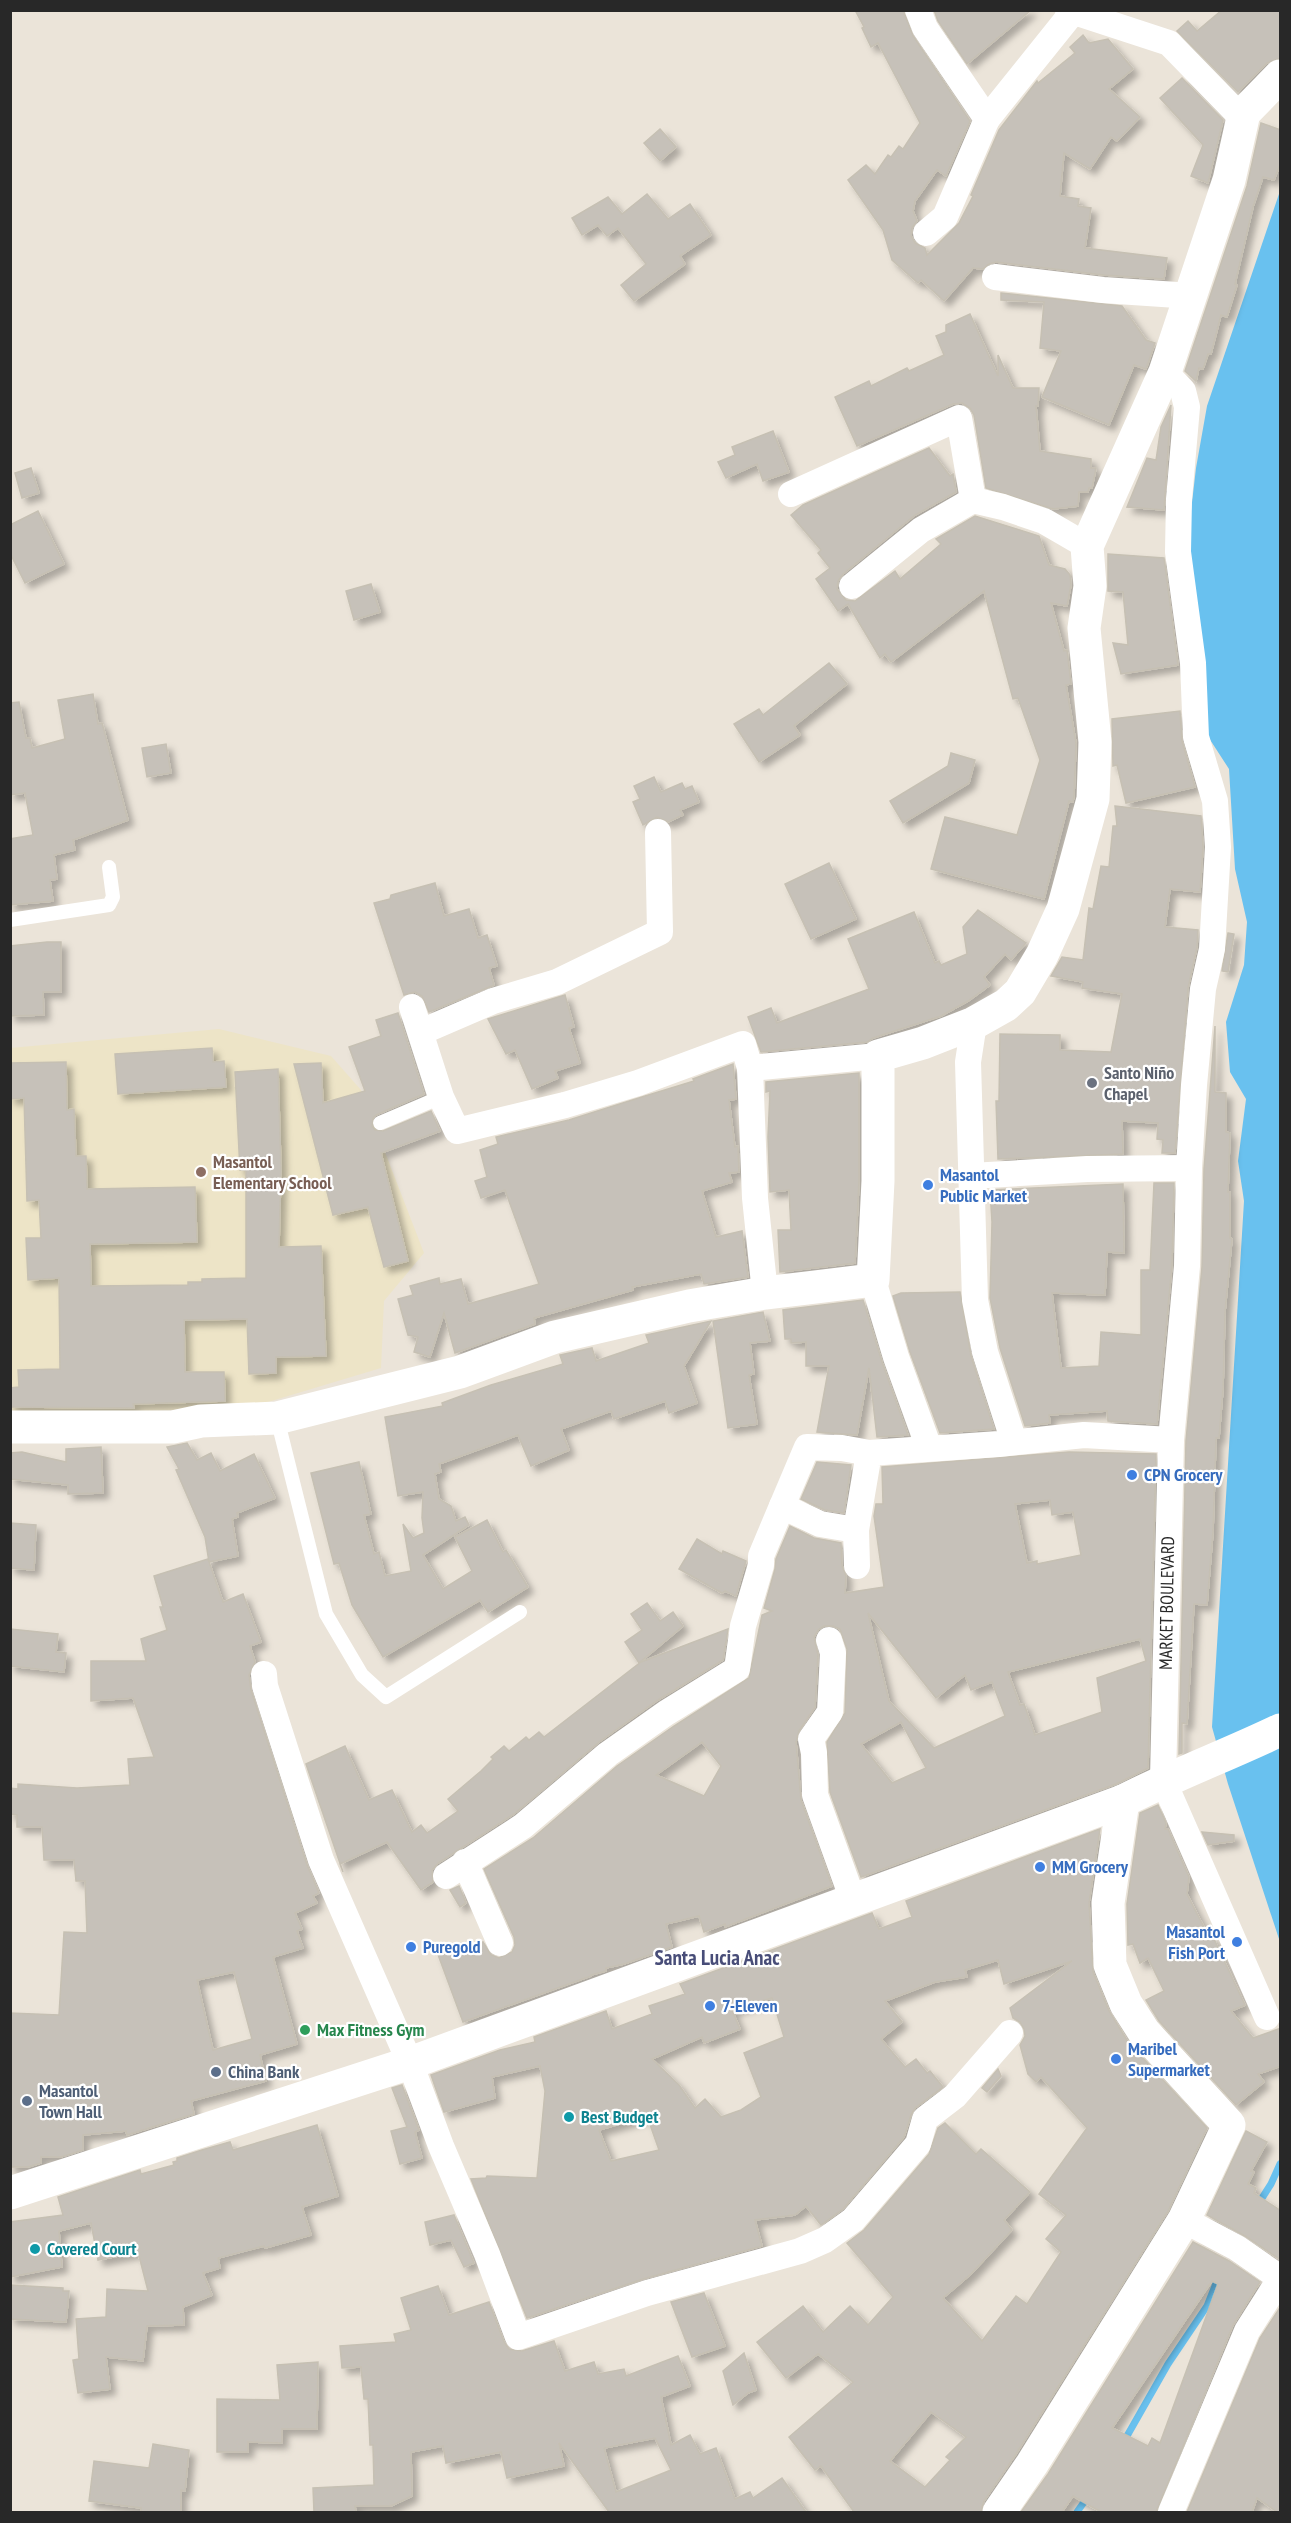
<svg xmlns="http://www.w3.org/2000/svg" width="1291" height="2523" viewBox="0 0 1291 2523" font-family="'PT Sans Narrow',sans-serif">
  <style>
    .education { fill: #ede4c7 }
    .water { fill: #69c1ef }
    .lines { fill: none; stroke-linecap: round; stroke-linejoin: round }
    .stream { stroke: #69c1ef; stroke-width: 7 }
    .building { fill: #c6c1b9; stroke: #c6c0b3; stroke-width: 1.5; fill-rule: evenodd; filter: url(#shadow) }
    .service { stroke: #fff; stroke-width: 14 }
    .minor { stroke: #fff; stroke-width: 26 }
    .tertiary { stroke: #fff; stroke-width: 33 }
    .secondary { stroke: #fff; stroke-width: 33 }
    .worship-dot { fill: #6b7280; stroke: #fff; stroke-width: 2 }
    .education-dot { fill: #8d6e63; stroke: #fff; stroke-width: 2 }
    .shop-dot { fill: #3f7fe0; stroke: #fff; stroke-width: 2 }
    .leisure-dot { fill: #2e9e5b; stroke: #fff; stroke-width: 2 }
    .service-dot { fill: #5c6f8a; stroke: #fff; stroke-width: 2 }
    .culture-dot { fill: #0f9aa8; stroke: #fff; stroke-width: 2 }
    .labels { text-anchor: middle; stroke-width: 4.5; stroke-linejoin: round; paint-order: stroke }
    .worship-label { font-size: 18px; font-weight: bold; fill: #5b616d; stroke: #fff; text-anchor: start }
    .education-label { font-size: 18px; font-weight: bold; fill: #785e54; stroke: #fff; text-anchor: start }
    .shop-label { font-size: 18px; font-weight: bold; fill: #366cbe; stroke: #fff; text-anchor: start }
    .street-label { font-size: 18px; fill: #282828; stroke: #fff }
    .leisure-label { font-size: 18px; font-weight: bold; fill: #27864d; stroke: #fff; text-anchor: start }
    .service-label { font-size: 18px; font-weight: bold; fill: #4e5e75; stroke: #fff; text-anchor: start }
    .culture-label { font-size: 18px; font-weight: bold; fill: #0d838f; stroke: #fff; text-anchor: start }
    .quarter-label { font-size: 21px; font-weight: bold; fill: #484d78; stroke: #fff }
  </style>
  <defs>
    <filter id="shadow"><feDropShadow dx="5.5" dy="5.5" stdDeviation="3" flood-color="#0004"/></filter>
  </defs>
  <rect width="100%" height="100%" fill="#ebe4d9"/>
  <path class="education" d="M219,1029l112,27 30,34 63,163 -40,48 -3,67 -133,40 -237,7 -1,-367z"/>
  <path class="water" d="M1280,191v1751l-52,-158 -16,-57 32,-526 -6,-40 8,-62 -16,-27 -4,-50 18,-57 3,-43 -12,-53 -6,-100 -22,-34 -19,-198 8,-69 11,-62z"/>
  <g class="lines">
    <g class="stream">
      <path d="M1257,2206l14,-22 9,-20"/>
      <path d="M1123,2443l45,-79 39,-58 12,-30"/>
      <path d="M1077,2512l12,-17"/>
    </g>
  </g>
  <g class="building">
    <path d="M855,10h48l10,26 57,85 -24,55 -9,-6 -22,31 -2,10 4,10 -5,7 -1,8 4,7 10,5 2,7 32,-32 14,-27 -2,-1 28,-65 38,-49 1,2 37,-30 -5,-6 13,-12 6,8 19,-4 25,30 -24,20 31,28 -23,24 -6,-4 -21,32 -26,-16 -4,43 19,3 -1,7 13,2 -6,40 82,10 -3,21 -60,-4 -108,-13 -7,2 -6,5 -10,-1 -29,33 -23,-21 -3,3 -26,-23 -9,-30 -35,-50 18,-15 9,9 13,-19 3,2 8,-11 4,3 17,-26 -42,-80 -7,4 -9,-19 2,-1z"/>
    <path d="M934,10h97l-64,54 -29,-43z"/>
    <path d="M1222,10h59v48l-14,5 -29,29 -61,-61 11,-10 9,10z"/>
    <path d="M1182,78l41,42 -15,63 -17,-7 12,-31 -43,-47z"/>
    <path d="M1261,123l20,7v32l-7,18 -11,-3 -10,30 -18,77 2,1 -10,32 -6,-2 -10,39h-3l-5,15 -4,-1 -3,13 -11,-10 62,-185z"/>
    <path d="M660,129l16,18 -16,14 -16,-18z"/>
    <path d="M647,194l21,25 22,-15 21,31 -31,21 5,8 -51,37 -13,-16 25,-21 -28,-36 -11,8 -9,-11 -16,10 -10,-17 36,-21 14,17z"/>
    <path d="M1001,293l121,13 24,34 9,3 -9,26 -12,-4 -25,60 -67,-28 19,-46 -21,-3 4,-46 -43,-2z"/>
    <path d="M970,314l28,62v-21l15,33h26l-1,18h-2l4,45 51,8v9h5l-4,20h-3l-1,4h-9l-1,14 -25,3 -67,-21 -12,-73 -4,-7 -8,-5 -9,1 -96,42 -22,-49 34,-16 2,5 36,-18 2,3 35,-16 -8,-19 10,-4v-7z"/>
    <path d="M1171,405l-7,105 -37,-3 20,-49 9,2 5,-33z"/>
    <path d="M773,431l16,41 -26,9 -6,-17 -31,14 -8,-16 17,-7 -3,-8z"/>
    <path d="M929,448l21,28 3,-2 3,18 -41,23 -72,59 -5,7 -1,8 9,11 9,1 40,-30 5,8 41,-35 -5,-5 39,-23 64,20 10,29 16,4 5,6 1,10 -4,21 -16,-3 13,48 3,-1 4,34 -5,1 10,58 -2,53 -1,6 -4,-1 -25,98 -113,-30 14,-52 72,18 23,-75 -22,-62 -5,1 -29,-108 -93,71 -6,-8 -5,4 -32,-54 -10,7 -22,-32 14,-11 -12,-15 3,-3 -30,-35 12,-10z"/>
    <path d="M31,468l8,25 -17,5 -7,-25z"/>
    <path d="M38,511l26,53 -39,19 -15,-30v-28z"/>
    <path d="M1108,554l56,4 14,107 -57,9 -8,-31 15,2 -5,-53 -15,-1z"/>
    <path d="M371,584l9,28 -26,8 -8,-29z"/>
    <path d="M829,663l18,21 -53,42 6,9 -41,27 -25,-38 25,-15 4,6z"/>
    <path d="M93,694l5,30 4,-1 26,97 -55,20 2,10 -21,5 3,24 -7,1 3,21 -43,4v-66l23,-4 -8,-42 -15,2v-92l9,-1 7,36h4l2,10 33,-9 -7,-39z"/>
    <path d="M1180,711l2,30 13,46 -69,16 -9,-38 -4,1 -1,-47z"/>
    <path d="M166,744l5,29 -24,4 -5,-29z"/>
    <path d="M951,753l24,7 -6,23 -66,40 -13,-22 58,-35z"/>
    <path d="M654,777l7,15 21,-9 3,6 7,-3 7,16 -19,8 3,5 -15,7 -11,-5 -14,8 -10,-23 7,-3 -6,-13z"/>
    <path d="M1115,806l86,10 2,31 -3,45 -30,-3 -5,38 33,3 -1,17 -9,41 -13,165h-13l1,-13 -6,-1 1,-16 -36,-2 1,33 -125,5 -2,-58h3l1,-67 60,1v15l51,2 11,-58 -40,-6 1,-6 -32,-6 11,-19 21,3 6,-52 4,1 8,-43 8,1 4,-41h4z"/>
    <path d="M829,863l27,56 -45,20 -26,-55z"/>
    <path d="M435,883l9,33 25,-7 9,29 9,-3 10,31 -8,2 5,17 -65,27 -7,-16 -7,-4 -11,3 -30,-92 16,-4 1,-4z"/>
    <path d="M978,910l48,33 -15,17 -6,-6 -21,23 6,8 -22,16 -27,15 -68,22 -6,4 -106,10 -13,-35 23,-9 6,15 92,-34 -21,-50 66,-27 21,51 4,-2 2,4 26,-11 -4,-27z"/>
    <path d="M1228,933l6,1 -6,38 -6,-1z"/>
    <path d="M47,942h14v50h-18l1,23 -34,1v-70z"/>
    <path d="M565,995l9,32 -5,1 11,35 -25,8 3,7 -26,11 -17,-39 -9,4 -18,-35z"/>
    <path d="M398,1013l26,81 -48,21 -3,3 -1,8 3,4 8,1 48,-20 9,20 -59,22 27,108 -24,6 -16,-60 -35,8 -39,-151 27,-1 2,40 42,-12 -16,-44 32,-11 -5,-16z"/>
    <path d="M1215,1026v66l11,1v39l4,1 -2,59h2v46l2,1 -7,73 -2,77 -4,49h-3l-3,94 -6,73 -13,-1 -7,120 -5,-1v30l-3,1 7,-313 16,-174 2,-98z"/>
    <path d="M212,1048l1,14 11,-1 2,26 -108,7 -3,-40z"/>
    <path d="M66,1062l1,48 7,-1 2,47h10l1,33 108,-2 2,55 -107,2 1,42 97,-1v-3h14v-3l44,-1v-108h-6l-5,-98 43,-3 3,100 -2,78 42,-1 5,110 -50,1v16l-27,1 -2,-55 -63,1 1,52h39l1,29 -92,3 1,4 -124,-1v-19l9,-1 -1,-17 42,-1 -1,-91 -31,2 -2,-42h15l-2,-38 -12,1 -3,-103 -14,1v-36z"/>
    <path d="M733,1064l3,35 -7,1 6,47 3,-1 1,26 -10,1 3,9 -30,9 14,46 26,-6 6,46 -44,7 -3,-10 -69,13 1,3 -99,28 1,6 -80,29 -11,-40 -14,44 -16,-5 4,-15 -10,-2 -10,-36 15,-4 -3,-9 29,-8 1,6 21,-5 7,25 71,-20 -34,-94 -24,8 -6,-17 12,-4 -7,-27 18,-6 -2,-7 73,-17 73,-23 52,-16 -1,-2z"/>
    <path d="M859,1073v108l-4,82 -75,9 -2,-42h13l-2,-40 -19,2 -2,-55 2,-46 -4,1v-10z"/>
    <path d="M1154,1183h20l-2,82 -15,159 -49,-3 -1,-10 -58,4 1,8 -25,3 -25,-78 -10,-50 2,-76 -2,-32 133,-6 1,69 -17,-1 -2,43 -53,-2 9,75 38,-2 2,-34 40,3v-65h9z"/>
    <path d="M960,1292l11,64 23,73 -54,4 -30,-81 -17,-56 8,-3z"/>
    <path d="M863,1300l19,62 26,73 -31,2 -8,-69 -12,67 -40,-3 12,-66h-23v-24l-15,1v-4h-6l-2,-29z"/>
    <path d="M763,1312l7,29 -20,2 4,31 -5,1 8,49 -29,4 -15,-107z"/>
    <path d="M711,1321l-27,45 13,37 -28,10 -4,-12 -51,18 -3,-8 -50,18 8,21 -38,16 -13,-31 -79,29 2,8 -6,2 4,25 12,7 5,15 9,-4 4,8 -46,30 20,34 29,-18 -17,-34 32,-17 16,32 3,-2 22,37 -40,25 -8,-12 -97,57 -31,-52 -13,-42 -5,1 -23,-91 48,-11 12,52 -7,1 10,39 5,-2 6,24 26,-5 -8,-47 10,14 11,-5 -2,-15 1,-26 -25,4 -13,-79 58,-11 -1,-3 49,-18 72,-21 -3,-9 32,-7 4,13 53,-18 -3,-8z"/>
    <path d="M187,1443l10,17 14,-7 9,18 34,-17 21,44 -38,15 1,4 -6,2 6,37 -29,6 -4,-25 -29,-67 3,-1 -12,-22z"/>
    <path d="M101,1447l2,46 -35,1v-9l-58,-6v-26l12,-1 44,10v-13z"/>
    <path d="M1069,1452l87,2 -8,314 -32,16 -255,93 -31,-85 -3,-50 18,-29 2,-64 -7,-20 -7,-3h-9l-6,4 -4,7 4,18 -3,52 -16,24 -3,11 5,58 31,86 -107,41v-3l-21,8 -5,-16 -33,8 6,23 -48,17 -18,4v3l-15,4v1l-128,46 -26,-70 24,-9 2,6 20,-7 8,13 8,3 13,-6 3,-7 -1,-8 -30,-68 49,-31 84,-72 57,-40 75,-48 13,-63 10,-4 -8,-3 11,-39 1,-10 14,-33 24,12 27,5 1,23 4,10 -1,17 39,-6 -10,-71 2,-12h7l-1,-37zM1050,1500l2,15 21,-3 8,43 -44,9v-3l-10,2 -12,-59zM868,1613l68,85 29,-23 6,15 21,-8 13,34 -71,32 -45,-47zM1140,1639l6,22 -49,17 5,34 -67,23 -11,-31 -4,1 -12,-33zM901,1722l25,46 -34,15 -31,-39zM702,1742l19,24 -17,30 -48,-21z"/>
    <path d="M817,1462l34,3 -7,48 -19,-3 -24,-11z"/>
    <path d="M10,1523l26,2 -2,45 -24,-2z"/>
    <path d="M697,1539l25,15 1,-3 23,10 -10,35 -11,-5 -3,2 -43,-24z"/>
    <path d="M208,1559l15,43 20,-8 18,48 -11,4 5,16 -6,13 2,15 56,175 12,28 -6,3 4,7 -22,10 7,16 -5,2 6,17 -30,9 24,87 -37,11 6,26 -75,20 3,13 -67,21 -1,-4 -43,4v15l-22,7h-20v6l-13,4h-18v-154l49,2 5,-83 23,1 -2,-52h-9l-2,-21h-30l-2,-33h-25v-12l-7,-1v-26l8,1v-5l59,4 53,-3 -2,-26 26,-2 -21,-59 -42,3v-40h55l-5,-22 26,-9 -7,-23h3l-9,-31zM234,1972l18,67 -39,11 -16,-70z"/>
    <path d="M647,1603l13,18 13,-9 10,14 -44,37 -14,-21 17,-12 -11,-16z"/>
    <path d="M10,1629l48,5 -2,18 10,1 -2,19 -54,-6z"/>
    <path d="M728,1629l-5,31 -65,40 -59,42 -85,72 -76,49 -6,7 1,12 -12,8 -34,-48 -47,22 3,8 -37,-108 39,-18 24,54 23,-10 20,42 9,-7 6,8 31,-22 -10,-12 33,-28 12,-12 -2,-2 13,-11 5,5 17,-14 3,3 10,-8 5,5 97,-75z"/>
    <path d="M1158,1805l8,18 -1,6h3l21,48 -2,17 23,45 3,-2 32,68 -14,6 22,27 28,-10v38l-23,8 6,8 -28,23 -77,-84 -13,-21 18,-9 -16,-33 -8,5 -7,-19 -5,1 -1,-41 13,-91z"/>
    <path d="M1100,1829l-11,74 4,69 16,39 19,31 79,86 -39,83 -152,243 -32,47 -3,11h-127l-33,-46 -6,4 -26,-33 64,-55 -35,-28 -32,24 -29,-36 46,-36 20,26 27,-26 18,19 25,-28 -46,-54 17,-13 65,-76 9,-26 7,-5 31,31 5,-5 49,43 -26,28 8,10 -41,44 -28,24 39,43 34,-45 11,8 34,-52 -15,-13 20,-24 -27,-21 48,-66 -46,-51 -5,5 -8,-8 -8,-29 5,-9 -1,-7 -4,-7 -7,-4 -3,-10 62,-47 -68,23 -6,-24 -33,10 2,7 -32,5 -50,19 17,21 -21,17 24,28 11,-8 11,14 3,-2 13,16 -28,21 -4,7 -7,22 -61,72 -22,16 -15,-19 -11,9 -40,5 7,26 -119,33 -116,39 -56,-139 15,-1 1,-2 50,2 8,-87 -5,-25 -48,11 3,21 -51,14 -13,-37 69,-25 35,-8 -1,-5 72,-26 6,18 40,-15 -3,-8 36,-12 -5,-10 192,-71 7,16 33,-12 -6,-16zM772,1998l12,39 -40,16 17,44 -20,13 -20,7 -16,-18 -10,9 -16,-23 -27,-26 50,-22 2,6 36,-14 -8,-19zM647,2116l12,34 -48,11 -12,-31zM931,2412l35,25 -20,20 4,3 -25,27 -35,-26z"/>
    <path d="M1202,1832l32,3v6l-26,4z"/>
    <path d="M459,1886l7,17 -6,4 -10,-17z"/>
    <path d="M998,2069l3,7 -14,16 -5,-4z"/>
    <path d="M402,2085l17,45 -4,2 7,26 -22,6 -9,-33 16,-4 -15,-39z"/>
    <path d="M317,2125l21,71 -36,11 9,28 -46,13 -1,-2 -46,12 2,10 -17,5 9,22 -29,12 1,18 -37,1 -4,35 -37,-4 4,32 -32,4 -5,-33 6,-1 -3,-40 30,-2 1,-28 41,2 -10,-39 -40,8 -7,-37 -32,8 3,36 -52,10v-55l53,-7 -5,-18 82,-27 1,4 33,-9 -1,-3 4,-1v-3l25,-8 28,-8 3,8z"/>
    <path d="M1246,2131l21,11 -16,29 3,1 -6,12 8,4 -2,5 27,18v49l-36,-24 -38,-21z"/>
    <path d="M454,2215l20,48 -10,4 -13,-27 -21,5 -5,-23z"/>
    <path d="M1193,2242l36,19 31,21 -27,43 -77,187h-55l-28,-16 -11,16h-41l27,-38zM1212,2281l6,3 -58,159 -8,-5 -4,8 -36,-18z"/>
    <path d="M10,2285l53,3v3h6l-3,31 -56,-3z"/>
    <path d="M438,2286l11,29 40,-13 15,40 5,7 13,2 32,-10 11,30 29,-9 4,12 26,-5 2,7 52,-20 12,30 -29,11 10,48 19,-10 10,19 16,-6 19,51 15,-7 3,6 29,-20 24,34h-197l-50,-69 5,23 -57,12 -6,-26 -55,11 -3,-17 -32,6 1,44 -21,10h-36l1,6h-42l-1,-24 61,-3 -1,-40h-3l-2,-46h-4l-3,-32 -19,1 -2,-22 56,-4 -2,-8 17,-4 -10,-32zM655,2438l16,32 -55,22 -12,-44z"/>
    <path d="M704,2293l21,53 -33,11 -21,-55z"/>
    <path d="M1281,2306v206h-4l-20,-14 -5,14h-65l73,-174z"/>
    <path d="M744,2353l12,37 -8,3 -15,12 -10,-34z"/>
    <path d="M318,2362l-1,67h-35v14l-34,-1v10h-31v-53l63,1 -3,-35z"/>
    <path d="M153,2444l36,6 -4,41 -4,-1v22h-40v-4l-52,-7 5,-40 55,7z"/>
  </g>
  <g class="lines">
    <g class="service">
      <path d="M10,920l99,-15 4,-8 -4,-30"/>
      <path d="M380,1123l61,-26"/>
      <path d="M277,1418l49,196 36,61 24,22 134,-85"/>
    </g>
    <g class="minor">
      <path d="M918,10l7,18 62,91 -42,98 -19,16"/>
      <path d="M1068,10l101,33 73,75"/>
      <path d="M987,119l85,-106"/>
      <path d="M995,277l108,13 89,6"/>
      <path d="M1165,372l18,19 4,16 -8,92 -1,53 15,111 3,74 19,64 3,46 -6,102 -9,40 -9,96 -5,83 -2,98 -16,174 -8,340 104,237"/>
      <path d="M791,494l168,-76 14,82"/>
      <path d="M852,586l69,-56 52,-30 30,7 41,14 43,25"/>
      <path d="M412,1007l29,90 16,34 108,-26 73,-22 105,-39 7,24 128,-12"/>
      <path d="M974,1023l-6,39 7,238 10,52 29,90"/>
      <path d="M421,1032l72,-31 64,-19 103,-50 -2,-100"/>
      <path d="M750,1068l5,130 10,95"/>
      <path d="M971,1176l116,-7 102,-1"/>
      <path d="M873,1280l23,77 33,91"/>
      <path d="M782,1506l25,-59 35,1 27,5"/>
      <path d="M857,1566l-1,-36 13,-77 130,-9 85,-9 87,5"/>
      <path d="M829,1640l4,13 -3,59 -19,27 3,14 1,42 38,105"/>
      <path d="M264,1674l1,12 56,174 89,203 31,83 46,108 31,83 129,-44 153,-42 25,-11 28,-20 65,-76 7,-25 30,-23 55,-63"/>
      <path d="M465,1862l35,81"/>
      <path d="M446,1876l77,-50 85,-72 58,-41 71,-44 6,-43 18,-61v-9l21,-50 38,18 36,6"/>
      <path d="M1184,2220l53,28 43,30"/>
      <path d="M1171,2512l76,-181 33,-52"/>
    </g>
    <g class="tertiary">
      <path d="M10,2193l400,-130 713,-262c51,-26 105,-46 157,-71"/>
      <path d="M999,2512l33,-48 152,-244 45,-95 -85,-93 -18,-28 -16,-39 -2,-62 15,-102"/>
    </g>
    <path class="secondary" d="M10,1427h163l28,-6 76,-3 183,-46 95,-35 134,-31 76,-13 108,-13 5,-99v-125l45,-13 51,-20 32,-18 14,-13 22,-37 21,-46 30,-110 2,-57 -11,-114 6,-42 -3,-40 78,-174 64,-192 15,-67 36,-37"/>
  </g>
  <circle class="worship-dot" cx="1092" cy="1083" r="6"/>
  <circle class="education-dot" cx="201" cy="1172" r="6"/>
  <g class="shop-dot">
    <circle cx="928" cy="1185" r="6"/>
    <circle cx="1132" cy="1475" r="6"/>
    <circle cx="1040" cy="1867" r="6"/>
    <circle cx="1237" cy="1942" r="6"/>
    <circle cx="411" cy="1947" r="6"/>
    <circle cx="710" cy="2006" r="6"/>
    <circle cx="1116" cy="2059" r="6"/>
  </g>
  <circle class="leisure-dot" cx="305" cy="2030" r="6"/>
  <g class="service-dot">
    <circle cx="216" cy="2072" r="6"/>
    <circle cx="27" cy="2101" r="6"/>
  </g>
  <g class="culture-dot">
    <circle cx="569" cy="2117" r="6"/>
    <circle cx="35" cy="2249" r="6"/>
  </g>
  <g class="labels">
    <g class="worship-label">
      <text x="1104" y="1079">Santo Niño<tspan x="1104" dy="21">Chapel</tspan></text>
    </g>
    <g class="education-label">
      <text x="213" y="1168">Masantol<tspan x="213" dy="21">Elementary School</tspan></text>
    </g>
    <g class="shop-label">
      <text x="940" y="1181">Masantol<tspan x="940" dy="21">Public Market</tspan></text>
      <text x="1144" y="1481">CPN Grocery</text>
      <text x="1052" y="1873">MM Grocery</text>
      <text x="1225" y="1938" text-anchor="end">Masantol<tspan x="1225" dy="21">Fish Port</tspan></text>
      <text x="423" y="1953">Puregold</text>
      <text x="722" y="2012">7-Eleven</text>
      <text x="1128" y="2055">Maribel<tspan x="1128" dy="21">Supermarket</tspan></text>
    </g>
    <g class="street-label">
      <text transform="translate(1167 1603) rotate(-89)" y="6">MARKET BOULEVARD</text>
    </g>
    <g class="leisure-label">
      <text x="317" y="2036">Max Fitness Gym</text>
    </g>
    <g class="service-label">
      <text x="228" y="2078">China Bank</text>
      <text x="39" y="2097">Masantol<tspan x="39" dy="21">Town Hall</tspan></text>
    </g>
    <g class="culture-label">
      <text x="581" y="2123">Best Budget</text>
      <text x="47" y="2255">Covered Court</text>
    </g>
    <g class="quarter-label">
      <text x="717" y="1965">Santa Lucia Anac</text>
    </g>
  </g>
  <rect width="1291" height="2523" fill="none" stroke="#282828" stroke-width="24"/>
</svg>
